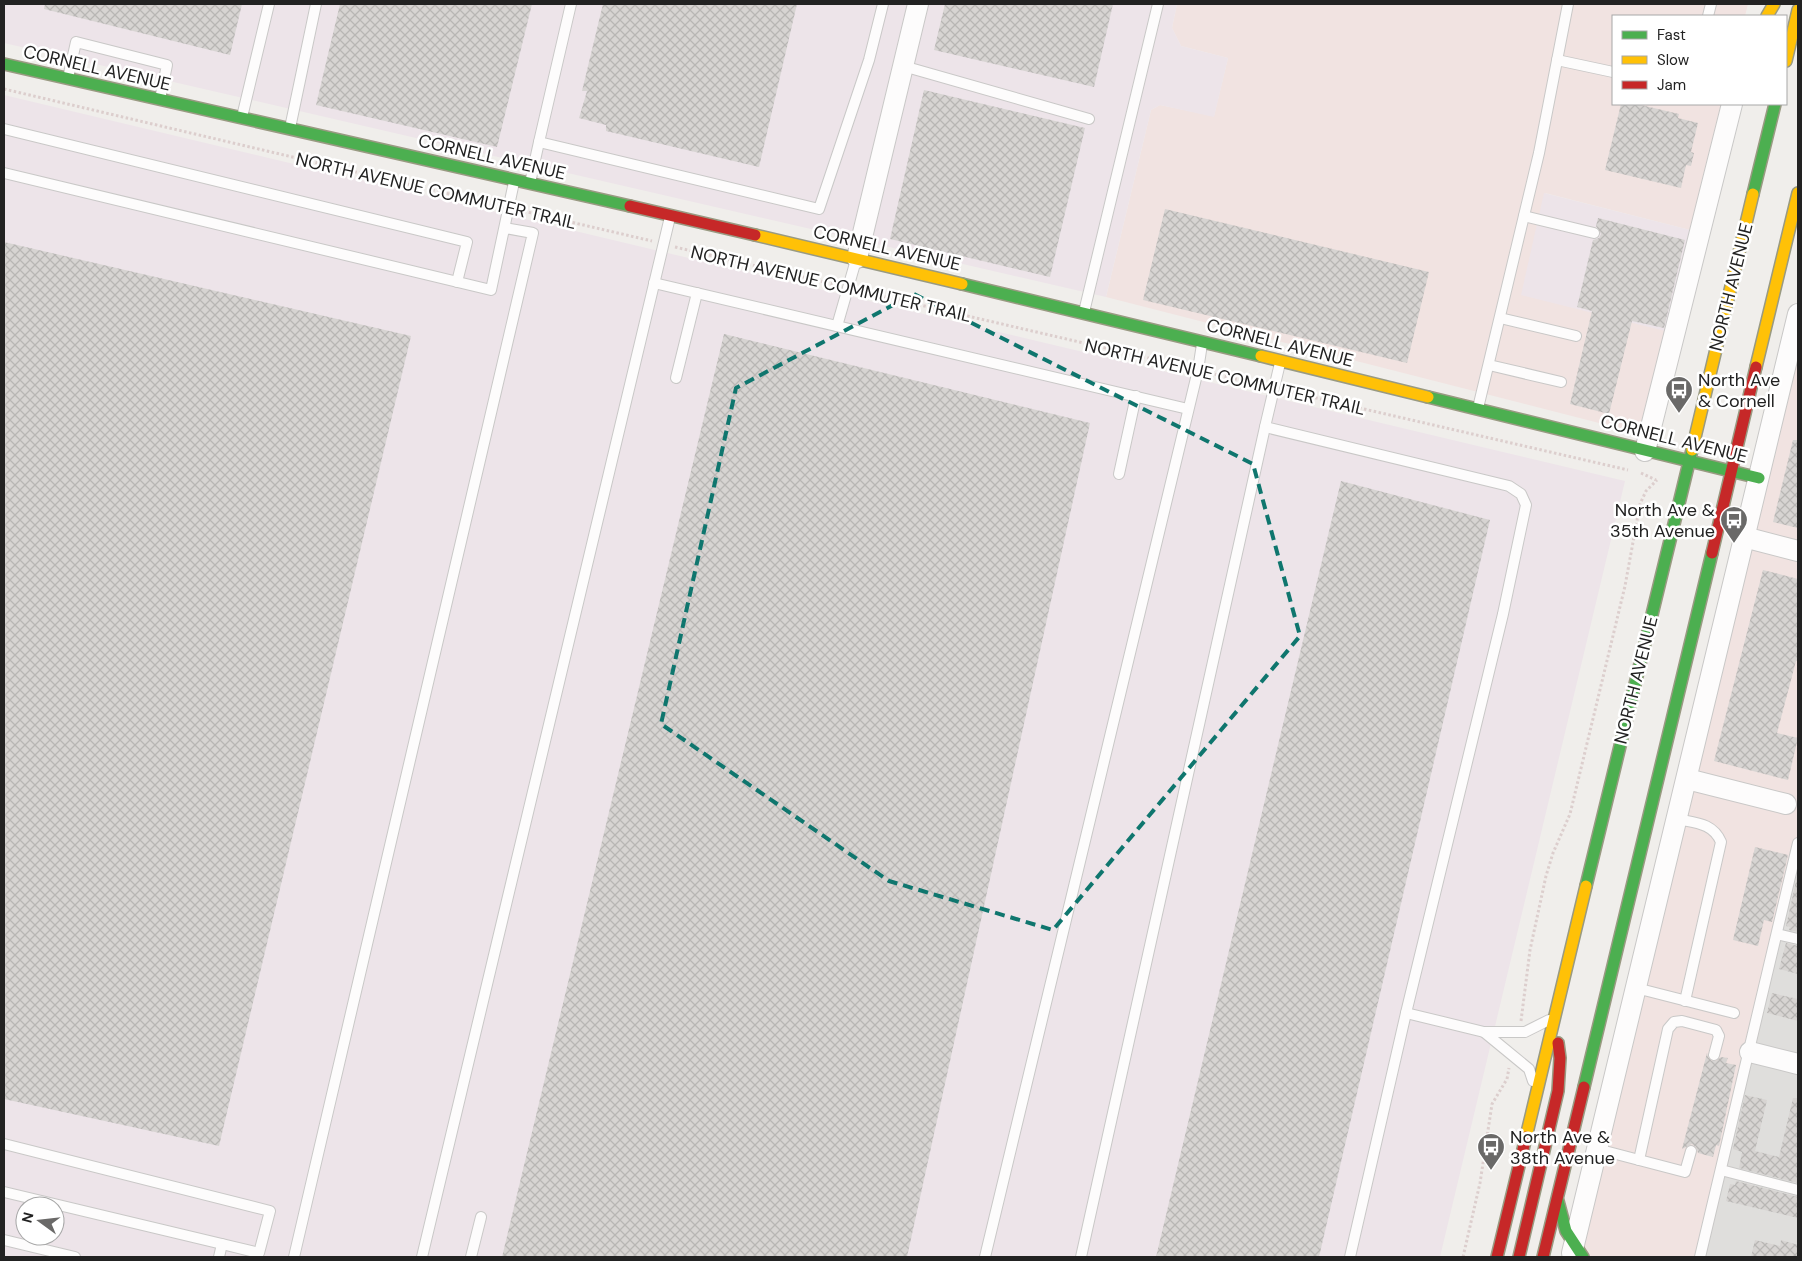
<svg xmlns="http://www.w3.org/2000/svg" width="1802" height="1261" viewBox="0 0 1802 1261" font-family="'DM Sans',sans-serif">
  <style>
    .residential { fill: #dfdedc }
    .commercial { fill: #f1e3e1 }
    .industrial { fill: #ede4e9; fill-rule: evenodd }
    .building { fill: url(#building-cross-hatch) }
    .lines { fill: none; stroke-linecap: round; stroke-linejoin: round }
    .lane-casing { stroke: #c9c8c7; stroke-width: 12 }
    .street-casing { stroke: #c9c8c7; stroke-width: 22 }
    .fast-casing { stroke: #999a82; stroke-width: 14 }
    .slow-casing { stroke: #999a82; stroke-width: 14 }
    .jam-casing { stroke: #999a82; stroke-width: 14 }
    .path { stroke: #dccecd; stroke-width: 3; stroke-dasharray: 2.5 2.5; stroke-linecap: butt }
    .lane { stroke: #fdfcfc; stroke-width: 10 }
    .street { stroke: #fdfcfc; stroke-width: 20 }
    .fast { stroke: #4caf50; stroke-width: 11 }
    .slow { stroke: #ffc107; stroke-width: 11 }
    .jam { stroke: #c62828; stroke-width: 11 }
    .marked { fill: none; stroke: #0f766e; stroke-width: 4; stroke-dasharray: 10 6; stroke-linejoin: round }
    .labels { text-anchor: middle; stroke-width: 5; stroke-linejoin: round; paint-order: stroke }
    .street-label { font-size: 18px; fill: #222; stroke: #fff }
    .poi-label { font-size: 18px; fill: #222; stroke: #fff; text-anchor: start }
  </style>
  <defs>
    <pattern id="building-cross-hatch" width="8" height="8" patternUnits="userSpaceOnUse" patternTransform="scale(1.25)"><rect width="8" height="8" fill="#d7d4d2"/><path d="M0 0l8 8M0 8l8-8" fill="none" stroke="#b8b6b4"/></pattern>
  </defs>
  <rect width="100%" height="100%" fill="#f0eeeb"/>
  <path class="residential" d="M1798,843v414h-98z"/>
  <g class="commercial">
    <path d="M1177,4h571l-3,12h-132v88h111l-30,127 -149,-38 124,139 -27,102 -536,-137 45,-187 9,-5 54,11 14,-58 -47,-12 -9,-18z"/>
    <path d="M1798,314v529l-98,414h-116l-11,-10z"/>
  </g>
  <g class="industrial">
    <path d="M4,4h1173l-5,24 9,18 47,12 -14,59 -54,-12 -9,5 -45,187 -1102,-254z"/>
    <path d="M4,95l1621,386 -185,776h-1436zM25,1206h30v30h-30z"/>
    <path d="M1544,193l150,38 -25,101 -148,-37z"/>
  </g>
  <g class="building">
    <path d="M45,4h197l-12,51 -186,-46z"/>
    <path d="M340,4h192l-35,143 -181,-42z"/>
    <path d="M603,4h194l-38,163 -153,-36v-6l-27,-7 8,-27h-5z"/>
    <path d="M945,4h168l-19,83 -160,-37z"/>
    <path d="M924,90l161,38 -35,149 -160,-38z"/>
    <path d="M1621,104h16l42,10 -1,4 20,5 -7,29 3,1 -3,13 -5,-1 -5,23 -76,-18z"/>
    <path d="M1165,209l264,63 -22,91 -264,-63z"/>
    <path d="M1598,218l87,22 -21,88 -32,-7 -23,93 -39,-10 22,-93 -15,-4 16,-67 6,-2 2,-4 -5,-8z"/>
    <path d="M4,242l407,94 -192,810 -215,-47z"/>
    <path d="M724,334l366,89 -183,834h-405z"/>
    <path d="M1793,440h5v88l-25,-6z"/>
    <path d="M1341,481l149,39 -171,737h-163z"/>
    <path d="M1763,570l35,9v82h-2l-19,72 21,5 -10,42 -74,-19z"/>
    <path d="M1755,847l33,8 -16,67 -8,-2 -6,26 -25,-6z"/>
    <path d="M1798,872v60l-9,-2 1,-3 -4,-1z"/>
    <path d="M1786,943l12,3v28l-19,-5z"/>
    <path d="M1772,993l26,6v22l-31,-8z"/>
    <path d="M1707,1053l1,4 4,4h4l5,-4 7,1 -2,5 10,2 -17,81 -3,-1 -3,12 -15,-4 -2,-6 -4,-3 -10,5z"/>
    <path d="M1745,1095l22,5 -12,51 24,6 14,-59h5v85l-59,-15 3,-16 -9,-3z"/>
    <path d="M1736,1181l62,16v21l-72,-17 4,-17 5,1z"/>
    <path d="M1755,1240l25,6 1,-6 17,5v12h-47z"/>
  </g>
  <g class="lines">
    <defs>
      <g id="lane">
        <path d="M571,4l-32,138 280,67 50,-149 14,-56"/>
        <path d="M1708,16l3,-12"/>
        <path d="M1557,60l56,12"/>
        <path d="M903,66l186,53"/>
        <path d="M68,78l8,-36 91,23 -7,34"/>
        <path d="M242,117l27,-113"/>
        <path d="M290,128l26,-124"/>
        <path d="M4,129l463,113 -10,40"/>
        <path d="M4,173l487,117 23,-108"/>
        <path d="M530,183l9,-41"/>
        <path d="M1524,216l70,17"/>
        <path d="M654,283l534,126"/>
        <path d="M1084,312l74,-308"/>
        <path d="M1500,318l76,18"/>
        <path d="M837,326l19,-66"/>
        <path d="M1280,363l-15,64 244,59 12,8 5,11 -23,109 -97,399 78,19"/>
        <path d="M1489,365l72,17"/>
        <path d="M676,378l21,-85"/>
        <path d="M1478,408l61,-255 29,-149"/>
        <path d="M1119,474l17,-78"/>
        <path d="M1677,819c19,4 36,4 44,23l-36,159"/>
        <path d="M1777,934l21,5"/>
        <path d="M1636,988l98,25"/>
        <path d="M1533,1081l-4,-12 -45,-37h41l24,-12"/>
        <path d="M4,1144l266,67 -11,42 -37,-9 -3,13"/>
        <path d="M1597,1149l88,23 6,-21"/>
        <path d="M1639,1160l29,-131 6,-7 8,-1 34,9 3,6 -5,19"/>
        <path d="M1721,1170l77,20"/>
        <path d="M4,1192l218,52"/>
        <path d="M4,1240l71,17"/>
        <path d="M294,1257l239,-1024 -28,-5"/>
        <path d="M422,1257l248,-1040"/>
        <path d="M471,1257l10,-40"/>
        <path d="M985,1257l213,-887 4,-26"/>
        <path d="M1081,1257l184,-830"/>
        <path d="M1350,1257l56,-244"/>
        <path d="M1700,1257l98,-414"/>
      </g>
      <g id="street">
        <path d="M857,258l61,-254"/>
        <path d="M1645,451l87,-347"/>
        <path d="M1744,537l54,14"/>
        <path d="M1687,779l99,25"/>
        <path d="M1750,1052l48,12"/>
        <path d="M1572,1253l226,-939"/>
      </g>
      <g id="fast">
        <path d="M4,64l626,142"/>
        <path d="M1753,194l22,-90"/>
        <path d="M962,284l299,72"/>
        <path d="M1428,397l331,81"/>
        <path d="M1586,886l106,-436"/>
        <path d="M1584,1087l128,-534"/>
        <path d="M1558,1201l8,30 17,26"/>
      </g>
      <g id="slow">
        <path d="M1767,16l7,-12"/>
        <path d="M1786,61l12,-51"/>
        <path d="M755,235l207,49"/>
        <path d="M1261,356l167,41"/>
        <path d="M1756,367l42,-174"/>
        <path d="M1692,450l61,-256"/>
        <path d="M1526,1137l60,-251"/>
      </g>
      <g id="jam">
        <path d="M630,206l125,29"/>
        <path d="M1712,553l44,-186"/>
        <path d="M1497,1257l29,-120"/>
        <path d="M1519,1257l39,-166 2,-33 -2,-15"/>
        <path d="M1543,1257l41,-170"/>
      </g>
    </defs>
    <use href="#lane" class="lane-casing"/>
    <use href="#street" class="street-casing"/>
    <use href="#fast" class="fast-casing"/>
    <use href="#slow" class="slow-casing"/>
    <use href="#jam" class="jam-casing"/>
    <g class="path">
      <path d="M4,89l492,116"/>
      <path d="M519,210l133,31"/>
      <path d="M675,247l162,38"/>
      <path d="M860,291l327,76"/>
      <path d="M1210,373l52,12"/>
      <path d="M1286,391l342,79"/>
      <path d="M1641,473l15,7"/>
      <path d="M1521,1021l9,-71 16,-74 7,-23 17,-39 55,-228 15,-82 6,-13 11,-11"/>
      <path d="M1463,1257l17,-74 12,-79 15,-25 2,-11"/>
    </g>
    <use href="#lane" class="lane"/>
    <use href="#street" class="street"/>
    <use href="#fast" class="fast"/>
    <use href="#slow" class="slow"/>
    <use href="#jam" class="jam"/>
  </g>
  <path class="marked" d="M914,294l339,170 47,172 -247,294 -164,-49 -228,-157 75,-336z"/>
  <defs>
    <symbol id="bus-pin" viewBox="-11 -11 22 30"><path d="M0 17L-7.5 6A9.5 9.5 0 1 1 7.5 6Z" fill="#6a6968" stroke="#fff"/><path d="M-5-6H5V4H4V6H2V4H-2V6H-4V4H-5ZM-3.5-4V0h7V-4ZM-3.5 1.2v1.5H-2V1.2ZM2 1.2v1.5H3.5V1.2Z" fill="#fff"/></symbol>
  </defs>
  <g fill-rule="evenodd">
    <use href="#bus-pin" x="1663" y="374" width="32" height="43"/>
    <use href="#bus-pin" x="1718" y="504" width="32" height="43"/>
    <use href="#bus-pin" x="1475" y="1131" width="32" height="43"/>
  </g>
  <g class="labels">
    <g class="street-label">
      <text transform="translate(97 68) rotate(13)" y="6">CORNELL AVENUE</text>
      <text transform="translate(492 157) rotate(13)" y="6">CORNELL AVENUE</text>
      <text transform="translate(436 191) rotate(13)" y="6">NORTH AVENUE COMMUTER TRAIL</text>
      <text transform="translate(887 248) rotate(13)" y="6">CORNELL AVENUE</text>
      <text transform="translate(831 284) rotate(13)" y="6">NORTH AVENUE COMMUTER TRAIL</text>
      <text transform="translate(1731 287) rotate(-76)" y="6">NORTH AVENUE</text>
      <text transform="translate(1280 343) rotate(14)" y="6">CORNELL AVENUE</text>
      <text transform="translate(1225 377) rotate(13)" y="6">NORTH AVENUE COMMUTER TRAIL</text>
      <text transform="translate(1674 439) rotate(14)" y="6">CORNELL AVENUE</text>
      <text transform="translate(1636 680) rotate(-76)" y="6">NORTH AVENUE</text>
    </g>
    <g class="poi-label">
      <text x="1698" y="386">North Ave<tspan x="1698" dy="21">&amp; Cornell</tspan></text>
      <text x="1715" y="516" text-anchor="end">North Ave &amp;<tspan x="1715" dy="21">35th Avenue</tspan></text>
      <text x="1510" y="1143">North Ave &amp;<tspan x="1510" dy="21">38th Avenue</tspan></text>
    </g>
  </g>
  <rect width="1802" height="1261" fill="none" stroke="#222222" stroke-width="10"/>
  <rect x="1612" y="15" width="175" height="90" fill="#ffffff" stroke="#a7a7a7"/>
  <rect x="1622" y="31" width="25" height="8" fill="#4caf50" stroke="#a7a7a7"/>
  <text x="1657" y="40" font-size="15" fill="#222222">Fast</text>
  <rect x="1622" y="56" width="25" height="8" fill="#ffc107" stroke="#a7a7a7"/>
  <text x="1657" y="65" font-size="15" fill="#222222">Slow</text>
  <rect x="1622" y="81" width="25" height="8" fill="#c62828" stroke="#a7a7a7"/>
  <text x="1657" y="90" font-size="15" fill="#222222">Jam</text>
  <g transform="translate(40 1221) rotate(285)"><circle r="24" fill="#ffffff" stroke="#a7a7a7"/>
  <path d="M0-4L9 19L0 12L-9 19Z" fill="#6a6968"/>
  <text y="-8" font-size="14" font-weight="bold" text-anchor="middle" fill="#222222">N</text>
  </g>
</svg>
